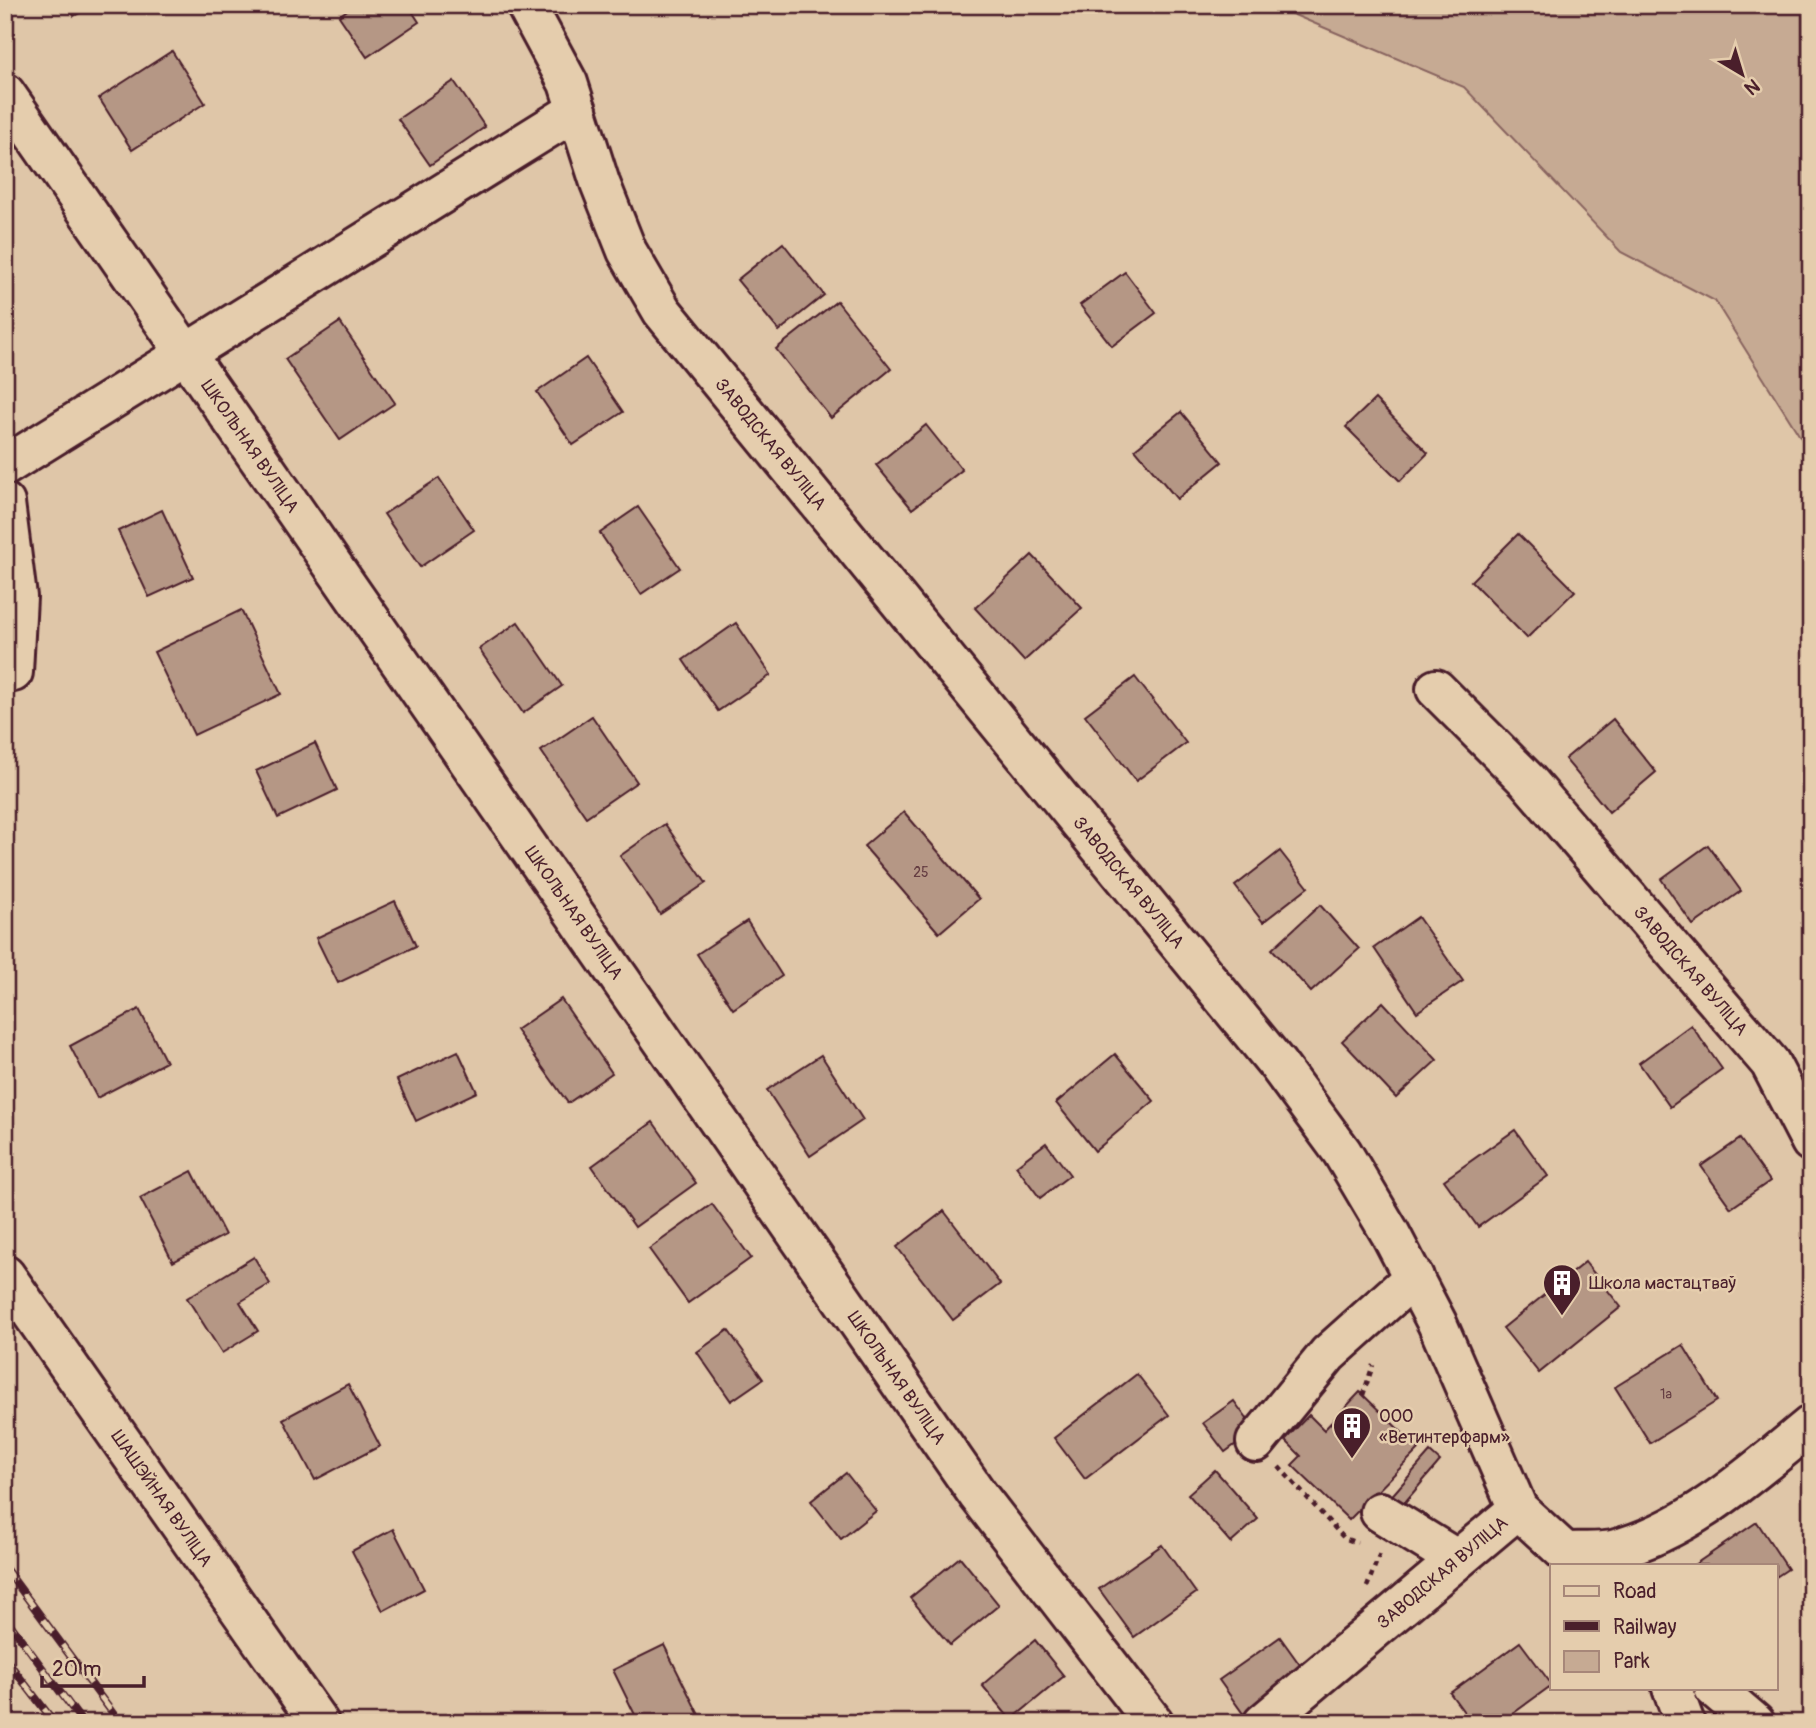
<svg xmlns="http://www.w3.org/2000/svg" width="1816" height="1728" viewBox="0 0 1816 1728" font-family="Pangolin,sans-serif">
  <style>
    .green { fill: #c6aa93; stroke: #88645f; stroke-width: 2 }
    .building { fill: #b59785; stroke: #4a1f2b; stroke-width: 2 }
    .lines { fill: none; stroke-linecap: round; stroke-linejoin: round }
    .minor-casing { stroke: #4a1f2b; stroke-width: 44 }
    .major-casing { stroke: #4a1f2b; stroke-width: 44 }
    .path { stroke: #4a1f2b; stroke-width: 4.5; stroke-dasharray: 5 5; stroke-linecap: butt }
    .minor { stroke: #e5cdad; stroke-width: 38 }
    .major { stroke: #e5cdad; stroke-width: 38 }
    .rail-casing { stroke: #4a1f2b; stroke-width: 8 }
    .rail { stroke: #e5cdad; stroke-width: 5; stroke-dasharray: 16; stroke-linecap: butt }
    .labels { text-anchor: middle; stroke-width: 5; stroke-linejoin: round; paint-order: stroke }
    .number-label { font-size: 14px; fill: #653d42 }
    .street-label { font-size: 18px; fill: #4a1f2b; stroke: #e5cdad }
    .poi-label { font-size: 18px; fill: #4a1f2b; stroke: #e5cdad; text-anchor: start }
  </style>
  <rect width="100%" height="100%" fill="#dfc6a8"/>
  <filter id="ink" filterUnits="userSpaceOnUse"><feTurbulence type="fractalNoise" baseFrequency=".0143" numOctaves="2"/><feDisplacementMap in="SourceGraphic" scale="14" xChannelSelector="R" yChannelSelector="G"/><feConvolveMatrix kernelMatrix="1 2 1 2 8 2 1 2 1" color-interpolation-filters="sRGB"/></filter>
  <g filter="url(#ink)">
    <path class="green" d="M1271,5h540v449l-96,-153 -94,-49 -157,-165z"/>
    <g class="building">
      <path d="M68,5h27l-21,11z"/>
      <path d="M354,5h54l11,17 -52,35 -28,-41z"/>
      <path d="M172,51l33,52 -73,47 -33,-52z"/>
      <path d="M454,81l31,46 -55,38 -32,-46z"/>
      <path d="M783,243l41,52 -45,36 -42,-51z"/>
      <path d="M1125,272l31,41 -44,33 -32,-41z"/>
      <path d="M837,301l54,68 -60,49 -55,-69z"/>
      <path d="M340,322l55,81 -55,37 -55,-81z"/>
      <path d="M586,358l37,54 -50,33 -36,-53z"/>
      <path d="M1375,399l53,54 -28,28 -54,-54z"/>
      <path d="M1181,412l41,50 -45,37 -42,-50z"/>
      <path d="M926,425l36,45 -50,39 -36,-44z"/>
      <path d="M439,478l35,52 -54,37 -36,-53z"/>
      <path d="M638,507l42,61 -39,26 -41,-61z"/>
      <path d="M162,510l31,67 -44,20 -31,-66z"/>
      <path d="M1518,534l57,57 -48,47 -56,-57z"/>
      <path d="M1032,555l50,53 -58,53 -49,-53z"/>
      <path d="M241,610l40,84 -87,41 -40,-83z"/>
      <path d="M518,622l44,64 -39,27 -44,-64z"/>
      <path d="M736,623l35,52 -53,36 -35,-51z"/>
      <path d="M1135,677l51,66 -50,38 -51,-66z"/>
      <path d="M592,716l45,66 -51,35 -45,-66z"/>
      <path d="M1613,719l43,53 -47,40 -44,-53z"/>
      <path d="M315,743l22,47 -59,28 -22,-47z"/>
      <path d="M904,812l75,87 -40,34 -75,-87z"/>
      <path d="M665,824l41,59 -46,31 -40,-58z"/>
      <path d="M1708,845l33,46 -48,34 -32,-46z"/>
      <path d="M1280,851l28,36 -45,35 -28,-36z"/>
      <path d="M395,901l21,45 -78,37 -22,-45z"/>
      <path d="M1320,905l39,44 -48,43 -39,-43z"/>
      <path d="M1418,917l45,64 -46,31 -43,-64z"/>
      <path d="M747,921l35,55 -49,33 -36,-55z"/>
      <path d="M561,999l51,74 -44,30 -52,-73z"/>
      <path d="M1383,1002l54,58 -41,38 -54,-57z"/>
      <path d="M139,1009l27,53 -69,36 -27,-52z"/>
      <path d="M1691,1025l31,44 -52,38 -31,-44z"/>
      <path d="M458,1051l19,41 -61,29 -19,-41z"/>
      <path d="M1115,1054l39,47 -59,50 -39,-48z"/>
      <path d="M821,1055l42,65 -53,36 -43,-66z"/>
      <path d="M653,1122l43,61 -61,44 -43,-61z"/>
      <path d="M1515,1130l33,46 -70,51 -34,-47z"/>
      <path d="M1740,1139l30,42 -39,27 -30,-42z"/>
      <path d="M1046,1143l24,32 -30,23 -24,-32z"/>
      <path d="M192,1171l33,64 -52,27 -33,-64z"/>
      <path d="M712,1204l39,54 -63,45 -39,-54z"/>
      <path d="M944,1211l56,73 -47,36 -56,-73z"/>
      <path d="M254,1257l16,27 -30,18 18,29 -36,22 -35,-55z"/>
      <path d="M1585,1262l36,45 -82,66 -36,-45z"/>
      <path d="M728,1330l35,49 -32,22 -34,-49z"/>
      <path d="M1683,1345l34,56 -67,42 -35,-56z"/>
      <path d="M1137,1374l32,41 -84,64 -31,-41z"/>
      <path d="M348,1384l32,62 -65,34 -32,-61z"/>
      <path d="M1360,1392l59,57 -70,71 -57,-55 9,-9 -16,-16 24,-25 15,15z"/>
      <path d="M1234,1401l21,29 -30,22 -22,-29z"/>
      <path d="M1430,1452l10,9 -40,47 -11,-9z"/>
      <path d="M1215,1470l43,49 -27,24 -43,-49z"/>
      <path d="M846,1473l30,38 -35,28 -30,-38z"/>
      <path d="M1757,1522l31,47 -12,8v-12h-82z"/>
      <path d="M393,1529l31,60 -41,22 -31,-60z"/>
      <path d="M1162,1545l34,48 -62,44 -35,-48z"/>
      <path d="M960,1557l39,48 -49,40 -40,-47z"/>
      <path d="M1280,1637l25,35 -61,43 -25,-35z"/>
      <path d="M1035,1640l29,36 -53,44 -29,-35z"/>
      <path d="M1520,1642l32,43 -52,38h-28l-22,-30z"/>
      <path d="M664,1645l39,78h-64l-26,-53z"/>
    </g>
    <g class="lines">
      <defs>
        <g id="minor">
          <path id="s1" d="M526,5l42,78 32,100 27,68 35,60 616,754 64,87 48,81 47,90 81,186 61,56"/>
          <path id="s2" d="M5,93l973,1402 176,228"/>
          <path d="M5,466l572,-356"/>
          <path d="M5,503l12,94 -4,75 -8,2"/>
          <path id="s3" d="M1436,689l91,91 243,283 41,79"/>
          <path d="M1256,1442l72,-88 86,-77"/>
          <path d="M1380,1512l76,47"/>
          <path d="M1565,1552c15,-1 33,1 48,-2 77,-20 138,-76 198,-125"/>
          <path d="M1672,1688l13,35"/>
          <path d="M1714,1688l41,35"/>
          <path id="s4" d="M1263,1723l255,-214"/>
        </g>
        <g id="major">
          <path id="s5" d="M5,1275l314,448"/>
        </g>
      </defs>
      <use href="#minor" class="minor-casing"/>
      <use href="#major" class="major-casing"/>
      <g class="path">
        <path d="M1363,1395l10,-30"/>
        <path d="M1279,1467l65,71 13,5"/>
        <path d="M1367,1587l13,-34"/>
      </g>
      <use href="#minor" class="minor"/>
      <use href="#major" class="major"/>
      <defs>
        <g id="rail">
          <path d="M5,1568l115,155"/>
          <path d="M5,1617l78,106"/>
          <path d="M5,1658l50,65"/>
        </g>
      </defs>
      <use href="#rail" class="rail-casing"/>
      <use href="#rail" class="rail"/>
    </g>
  </g>
  <defs>
    <symbol id="building-pin" viewBox="-11 -11 22 30"><path d="M0 17L-7.5 6A9.5 9.5 0 1 1 7.5 6Z" fill="#4a1f2b" stroke="#e5cdad"/><path d="M-4-6H4V6H1V3H-1V6H-4ZM-2.5-4.3h1.7v1.8h-1.7ZM.8-4.3h1.7v1.8H.8ZM-2.5-1h1.7V.8h-1.7ZM.8-1h1.7V.8H.8Z" fill="#fff"/></symbol>
  </defs>
  <g fill-rule="evenodd">
    <use href="#building-pin" x="1540" y="1261" width="44" height="60"/>
    <use href="#building-pin" x="1330" y="1404" width="44" height="60"/>
  </g>
  <g class="labels">
    <g class="number-label">
      <text x="921" y="877">25</text>
      <text x="1666" y="1399">1а</text>
    </g>
    <g class="street-label">
      <text dy="6" stroke="none"><textPath href="#s1" startOffset="508">ЗАВОДСКАЯ ВУЛІЦА</textPath></text>
      <text dy="6" stroke="none"><textPath href="#s2" startOffset="430">ШКОЛЬНАЯ ВУЛІЦА</textPath></text>
      <text dy="6" stroke="none"><textPath href="#s1" startOffset="1074">ЗАВОДСКАЯ ВУЛІЦА</textPath></text>
      <text dy="6" stroke="none"><textPath href="#s2" startOffset="998">ШКОЛЬНАЯ ВУЛІЦА</textPath></text>
      <text dy="6" stroke="none"><textPath href="#s3" startOffset="380">ЗАВОДСКАЯ ВУЛІЦА</textPath></text>
      <text dy="6" stroke="none"><textPath href="#s2" startOffset="1564">ШКОЛЬНАЯ ВУЛІЦА</textPath></text>
      <text dy="6" stroke="none"><textPath href="#s5" startOffset="273">ШАШЭЙНАЯ ВУЛІЦА</textPath></text>
      <text dy="6" stroke="none"><textPath href="#s4" startOffset="234">ЗАВОДСКАЯ ВУЛІЦА</textPath></text>
    </g>
    <g class="poi-label">
      <text x="1589" y="1289">Школа мастацтваў</text>
      <text x="1379" y="1422">ООО<tspan x="1379" dy="21">«Ветинтерфарм»</tspan></text>
    </g>
  </g>
  <rect width="1816" height="1728" fill="none" stroke="#e5cdad" stroke-width="28"/>
  <rect x="14" y="14" width="1788" height="1700" fill="none" stroke="#4a1f2b" stroke-width="2.5" filter="url(#ink)"/>
  <rect x="1550" y="1564" width="228" height="126" fill="#e5cdad" stroke="#a78779" stroke-width="2"/>
  <rect x="1564" y="1586" width="35" height="10" fill="#e5cdad" stroke="#a78779" stroke-width="2"/>
  <text x="1613" y="1598" font-size="21" fill="#4a1f2b">Road</text>
  <rect x="1564" y="1621" width="35" height="10" fill="#4a1f2b" stroke="#a78779" stroke-width="2"/>
  <text x="1613" y="1634" font-size="21" fill="#4a1f2b">Railway</text>
  <rect x="1564" y="1651" width="35" height="21" fill="#c6aa93" stroke="#a78779" stroke-width="2"/>
  <text x="1613" y="1668" font-size="21" fill="#4a1f2b">Park</text>
  <g transform="translate(1742 74) rotate(142)" stroke="#e5cdad" stroke-width="5" paint-order="stroke">
  <path d="M0-5L12 26L0 18L-12 26Z" fill="#4a1f2b"/>
  <text y="-10" font-size="19" font-weight="bold" text-anchor="middle" fill="#4a1f2b">N</text>
  </g>
  <path d="M42 1676v10h102v-10" fill="none" stroke="#4a1f2b" stroke-width="3.5"/>
  <text x="52" y="1676" font-size="21" fill="#4a1f2b" stroke="#e5cdad" stroke-width="5" paint-order="stroke">20 m</text>
</svg>
